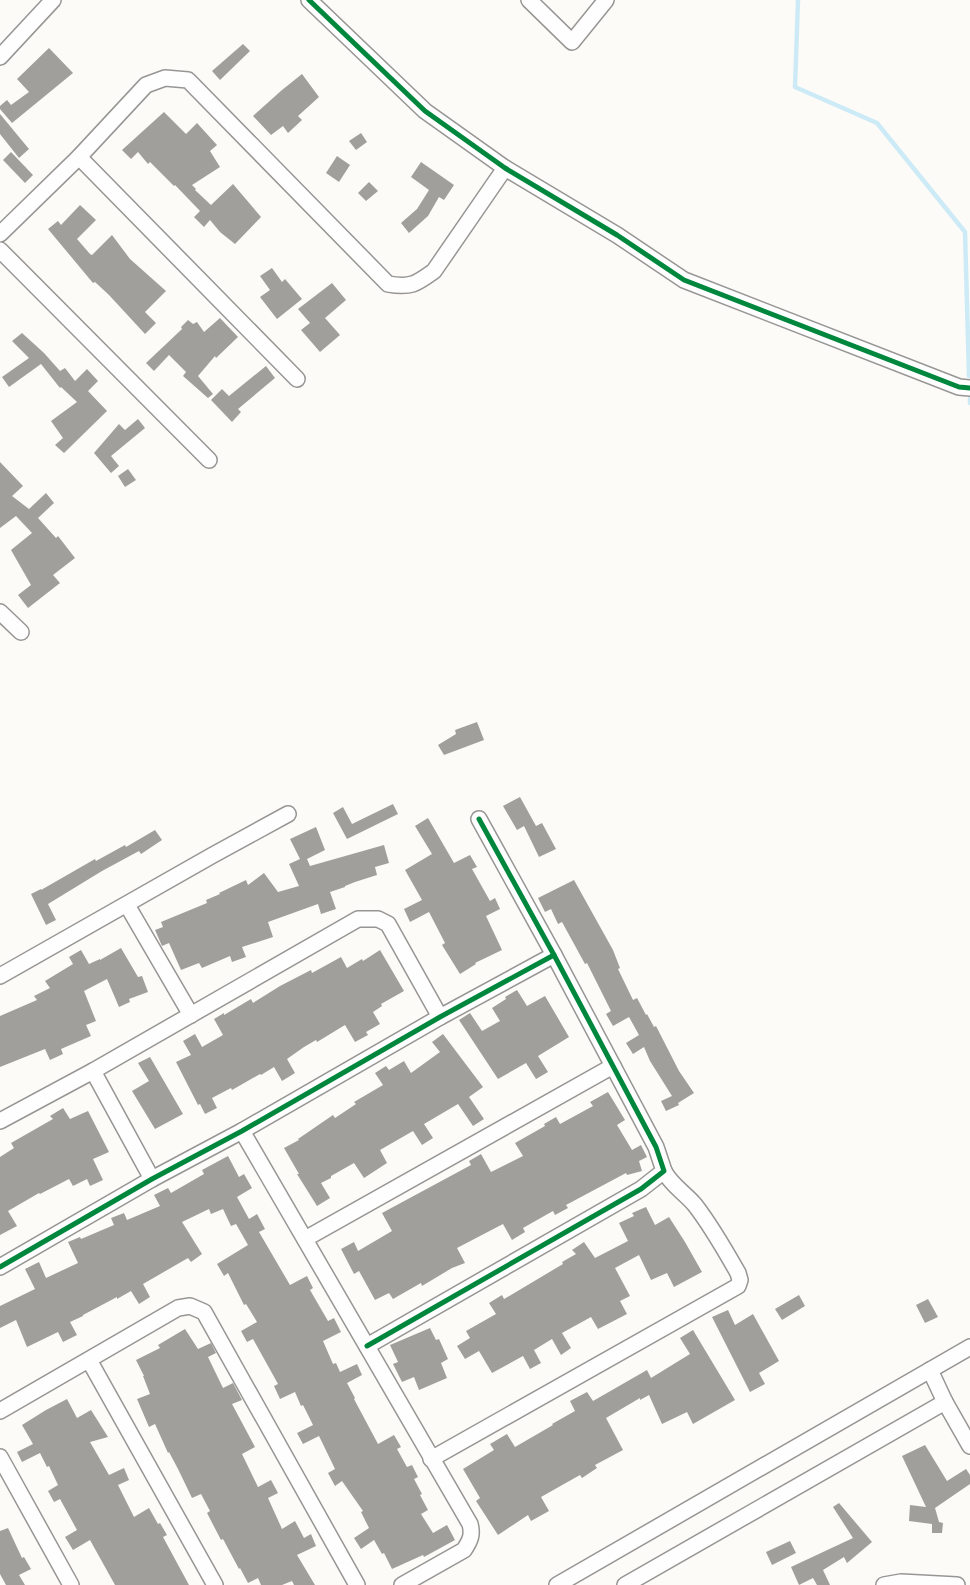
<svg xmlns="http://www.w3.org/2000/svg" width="970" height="1585" viewBox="0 0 970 1585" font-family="Literata,serif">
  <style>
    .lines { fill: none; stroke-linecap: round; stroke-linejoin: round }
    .stream { stroke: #cdebf7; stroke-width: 4.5 }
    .building { fill: #a19f9c }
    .minor-casing { stroke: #979695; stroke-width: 18 }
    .minor { stroke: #fffefe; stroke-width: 15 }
    .cycleway-casing { stroke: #fff; stroke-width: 8 }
    .cycleway { stroke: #00873e; stroke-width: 5 }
  </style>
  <rect width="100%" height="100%" fill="#fdfbf7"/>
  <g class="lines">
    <g class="stream">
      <path d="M798,0l-3,87 82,36 88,109 4,144"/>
      <path d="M970,399v4"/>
    </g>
  </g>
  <g class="building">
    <path d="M243,44l7,7 -30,29 -8,-9z"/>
    <path d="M49,48l24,25 -61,50 -12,-14v-3l7,-6 4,5 18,-13 -12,-13z"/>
    <path d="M302,74l17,23 -21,19 4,4 -14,13 -5,-7 -12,9 -18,-19 29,-26z"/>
    <path d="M164,112l22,22 11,-11 20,22 -7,6 10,16 -28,18 4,4 -1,1 16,15 22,-21 28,33 -26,27 -15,-12 -10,-12 -6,7 -10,-10 6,-6 -25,-26 -1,1 -24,-24 -2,2 -10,-12 -7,7 -9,-9z"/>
    <path d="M0,114l29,35 -10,9 -19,-24z"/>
    <path d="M361,133l6,9 -11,8 -7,-9z"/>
    <path d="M11,152l22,23 -8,8 -22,-23z"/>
    <path d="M337,156l13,9 -11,17 -13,-9z"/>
    <path d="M421,162l33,23 -10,15 -5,-3 -11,19 -19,17 -8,-10 16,-14 12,-19 -18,-13z"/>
    <path d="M369,182l9,9 -12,10 -8,-8z"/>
    <path d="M80,205l16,15 -19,19 13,15 2,1 20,-20 18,24 36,32 -21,21 11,11 -11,11 -36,-39 -14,-13 -2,1 -45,-54 10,-8 3,4z"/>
    <path d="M272,268l10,14 3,-3 17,20 -25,20 -17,-22 10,-7 -10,-14z"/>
    <path d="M332,283l14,17 -21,18 15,17 -20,17 -19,-22 9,-7 -12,-14z"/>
    <path d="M220,318l18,19 -22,21 -1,-2 -17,20 15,18 -5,4 -25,-22 3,-4 -17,-17 -15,16 -8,-8 36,-34 -1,-2 7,-7 5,4 4,-2 7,10z"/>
    <path d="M22,333l22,20 16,18 5,-3 10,13 12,-12 11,12 -10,10 19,20 -43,42 -9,-8 8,-7 -12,-17 26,-19 -16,-15 -1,1 -19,-24 -32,23 -7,-10 27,-19 -17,-17z"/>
    <path d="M266,366l9,12 -37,31 3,3 -9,10 -21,-22 11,-11 7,7z"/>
    <path d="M138,419l7,9 -34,28 8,10 -8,7 -17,-20 25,-29 6,6z"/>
    <path d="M0,462l23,24 -11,10 17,13 17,-16 8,10 -16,15 18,20 2,-2 17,22 -22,17 7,8 -32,25 -10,-13 13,-10 -20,-35 21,-17 -16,-17 -16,12z"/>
    <path d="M128,469l8,11 -11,7 -7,-11z"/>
    <path d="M477,722l7,18 -40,15 -6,-10 18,-11 -1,-4z"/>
    <path d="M520,797l16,29 6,-3 14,26 -17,8 -15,-31 -7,4 -14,-24z"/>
    <path d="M393,804l5,10 -51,25 -14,-26 10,-6 9,17z"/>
    <path d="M428,818l26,45 16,-8 7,12 -5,2 18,32 5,-3 5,11 -14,7 16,34 -27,13 1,1 -16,10 -18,-29 3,-2 -16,-31 -19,10 -6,-13 18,-9 -17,-30 27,-16 -17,-28z"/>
    <path d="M316,827l9,23 -18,9 3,7 74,-21 5,18 -14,4 2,8 -22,7 -10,4v1l-15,5 6,17 -15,5 -3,-10 -50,18 5,15 -31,10 4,10 -14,5 -2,-6 -28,12 -3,-5 -18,7 -12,-27 -7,3 -7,-16 8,-3 -2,-5 46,-19 -1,-3 14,-6 -1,-1 27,-13 2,5 16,-12 14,19 21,-6 -10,-22 11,-5 -10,-20z"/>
    <path d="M155,830l7,10 -21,14 -2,-3 -37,20 -54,33 8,16 -10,5 -15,-31 10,-5v1l54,-31 1,2 29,-16 1,2z"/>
    <path d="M574,880l39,70 7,18 -2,1 15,31 4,-2 9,17 1,-1 7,13 2,-1 23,45 15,22 -16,10 1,2 -13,6 -5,-10 11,-5 -22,-35 -6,-14 -11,7 -7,-11 13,-8 -10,-18 -16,9 -7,-12 5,-3 -24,-48 -2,1 -23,-42 -4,2 -7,-15 -6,3 -7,-14z"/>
    <path d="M121,948l17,29 4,-1 6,16 -19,7 1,3 -11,5 -12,-28 -23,12 12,30 -10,4 5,11 -30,13 2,5 -13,6 -5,-11 -45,18v-51l37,-16 -3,-4 16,-8 -5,-7 28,-17 -4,-7 12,-7 8,14 11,-5v1z"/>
    <path d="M380,950l24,41 -23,13 1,2 -9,6 7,12 -14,8 2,3 -13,7 -10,-17 -28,17 -1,-2 -12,7 -17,12 8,14 -13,8 -8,-14 -13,8 -1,-1 -28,16 -1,-2 -19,10 5,10 -12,6 -5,-10 -2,1 -22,-43 15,-7 -8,-14 12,-7 7,13 21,-12 -9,-16 10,-6v2l27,-16 2,4 27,-17 31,-16 1,3 29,-16 6,11 15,-9 1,2z"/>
    <path d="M517,990l10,16 18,-10 24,41 -31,19 10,16 -12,7 -10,-16 -28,16 -39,-59 11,-7 12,18 18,-10 -8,-13 14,-9 -1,-2z"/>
    <path d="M443,1034l40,53 -14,10 15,22 -11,7 -15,-22 -34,20 9,14 -11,7 -9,-14 -33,19 7,13 -23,15 -10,-15 -23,13v2l-10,5 9,15 -13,8 -20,-32h2l-15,-26 15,-8 -1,-1 35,-24 2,3 21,-14 -2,-2 29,-17 -8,-12 11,-7 3,4 15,-9 7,12 29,-21 -8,-10z"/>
    <path d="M150,1057l33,57 -28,15 -23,-38 17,-10 -11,-18z"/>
    <path d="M608,1092l17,28 -8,5 15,25 9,-5 6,12 -8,4 3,10 -15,4 -1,-2 -60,32 2,3 -13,7 -2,-4 -30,17 2,4 -13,8 -9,-16 -46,24 8,15 -13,5 -30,18 -1,-3 -28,16 -4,-6 -14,7 -16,-29 -5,3 -13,-25 13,-7 4,9 34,-20 -10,-18 89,-48 -2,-4 12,-7 10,18 32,-16 -8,-13 30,-17 -1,-2 12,-7 4,7 33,-18 -3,-4z"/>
    <path d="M63,1108l7,11 18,-8 21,41 -16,7 10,21 -13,6 -3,-7 -14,7 -4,-7 -29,15 -1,-1 -31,18 9,15 -17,9v-78l14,-9 -3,-5 42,-24 -3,-3z"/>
    <path d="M228,1156l11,21 5,-3 8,14 -15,9 12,22 8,-5 8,15 -6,3 31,53 17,-9 6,12 -3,2 18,31 6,-3 7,14 -18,9 10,23 3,-1 4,9 17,-8 5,11 -15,8 8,15 -1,1 24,45 16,-9 7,12 -4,2 10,18 5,-2 6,12 -4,2 8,15 -2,1 8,15 -7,4 12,19 14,-8 8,15 -31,17 -1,-2 -31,14 -8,-16 -2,1 -8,-14 -13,9 -7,-11 15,-10 -8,-16 2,-1 -21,-30 -7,5 -7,-13 7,-4 -16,-33 -16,8 -6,-11 16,-8 -10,-20 -2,1 -6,-14 -15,7 -6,-13 4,-2 -25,-45 -6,3 -6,-11 16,-9 -11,-18 -2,1 -16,-32 -4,3 -7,-12 31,-19 -12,-21 -5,2 -8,-17 -12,5 -2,-5 -27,13 20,32 -11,8 -3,-4 -45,26 7,13 -11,7 -8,-13 -14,8v-2l-34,18v1l-13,6 7,13 -14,7 -5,-10 -31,15 -11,-27 -16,8v-22l35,-17 -10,-20 14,-7 7,16 32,-15 -10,-21 12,-5 1,2 33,-14 -3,-7 13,-5 3,7 33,-14 -6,-11 14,-7 3,5 33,-19 -2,-4z"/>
    <path d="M646,1207l9,18 14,-8 16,25 17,30 -28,15 -7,-14 -16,7 -12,-25 -24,13 15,28 -10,5 7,13 -29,15 -7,-12 -29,16 9,15 -10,7 -9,-16 -18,11 7,13 -11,6 -7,-13 -31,17 -13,-22 -14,8 -8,-13 13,-8 -4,-7 30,-17 -7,-11 13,-8 2,4 59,-35 -1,-2 14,-8 -4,-4 12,-8 11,16 33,-17 -9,-18 15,-7 -2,-3z"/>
    <path d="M799,1295l6,11 -23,14 -7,-11z"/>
    <path d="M928,1299l10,18 -13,6 -9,-18z"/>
    <path d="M728,1310l7,15 18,-11 26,47 -20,12 6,11 -15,8 -38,-75z"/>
    <path d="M430,1328l6,12 3,-1 9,20 -7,4 6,15 -28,12 -5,-13 -12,5 -9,-18 5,-2 -8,-17z"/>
    <path d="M185,1329l13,20 13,-6 5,10 -8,4 15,31 10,-5 9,17 -10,4 23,43 -13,7 16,33 13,-7 7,13 -10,5 14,31 13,-8 9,17 7,-4 5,12 -19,9 18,30h-21l-2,-4 -10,4h-21l-3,-7 -10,5 -8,-15 -1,1 -16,-30 -2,1 -14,-27 3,-2 -9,-17 -9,4 -14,-29 -9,-17 -1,1 -13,-29 -6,3 -12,-28 13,-5 -7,-18h1l-8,-16 24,-12 -2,-3z"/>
    <path d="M693,1330l42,70 -42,24 -6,-12 -25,12 -13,-29 -9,5v-2l-34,20 17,32 -28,15 2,3 -15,10 -2,-3 -39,22 8,14 -18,10 -3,-6 -30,20 -22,-34 4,-3 -17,-29 31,-19 -4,-6 17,-10 8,13 38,-22 -1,-1 23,-13 -5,-10 17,-9 6,9 54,-31 4,8 39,-24 -10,-16z"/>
    <path d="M67,1399l10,19 14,-8 17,27 -18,5 19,33 15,-7 5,12 -11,5 16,32 15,-9 9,16 2,-1 7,12 -4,2 26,48h-74l-25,-45 -17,10 -8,-13 12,-7 -17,-31 -6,3 -6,-11 10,-6 -9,-19 -2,1 -7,-14 -18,9 -5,-10 16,-8 -11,-19 24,-15z"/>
    <path d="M925,1445l22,36 19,-12 4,6v9l-35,24 4,14 4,1 -1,10h-10v-9l-23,-3 1,-16 16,2 -24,-51z"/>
    <path d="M839,1503l33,39 -25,21 -3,-6 -21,13 7,15h-13l-4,-7 -14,7 -8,-18 62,-29 -20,-31z"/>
    <path d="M8,1528l14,30 2,-1 7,12 -12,6 6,10h-19l-6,-11v-43z"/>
    <path d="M790,1541l6,12 -24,12 -6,-13z"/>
  </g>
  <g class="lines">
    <defs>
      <g id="minor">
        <path d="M309,0l116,111 80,57 112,67 67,45 275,107 11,1"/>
        <path d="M529,0l43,42 34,-42"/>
        <path d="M0,57l53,-57"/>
        <path d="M79,157l218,222"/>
        <path d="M0,234l79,-77 67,-72 19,-7 23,2 200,204c23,4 28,0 46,-13l71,-103"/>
        <path d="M0,250l209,210"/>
        <path d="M0,612l21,20"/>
        <path d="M127,905l64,110"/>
        <path d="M0,976l213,-121 75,-41"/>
        <path d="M93,1071l59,108"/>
        <path d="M0,1121l93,-50 265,-152h20l10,5 52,93"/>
        <path d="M242,1131l228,393c3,11 0,17 -6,26l-62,35"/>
        <path d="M305,1239l308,-173"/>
        <path d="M0,1267l152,-88 90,-48 198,-114 114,-62"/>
        <path d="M367,1346l274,-157 23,-18 -8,-24 -102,-192 -75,-136"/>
        <path d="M89,1360l126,225"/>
        <path d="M930,1370l15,32"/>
        <path d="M0,1411l178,-103 12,-2 14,6 153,273"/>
        <path d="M0,1457l71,128"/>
        <path d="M431,1459l307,-173 2,-6 -2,-7c-13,-23 -26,-46 -43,-68 -10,-12 -24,-20 -31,-34"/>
        <path d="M557,1585l413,-238"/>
        <path d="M625,1585l320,-183 25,44"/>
        <path d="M884,1585l17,-3 56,3"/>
      </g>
    </defs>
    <use href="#minor" class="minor-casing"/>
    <use href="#minor" class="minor"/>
    <defs>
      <g id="cycleway">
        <path d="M309,0l116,111 80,57 112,67 67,45 275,107 11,1"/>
        <path d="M0,1267l152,-88 90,-48 198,-114 114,-62"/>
        <path d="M367,1346l274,-157 23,-18 -8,-24 -102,-192 -75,-136"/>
      </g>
    </defs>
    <use href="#cycleway" class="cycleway-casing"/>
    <use href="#cycleway" class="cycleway"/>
  </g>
</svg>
